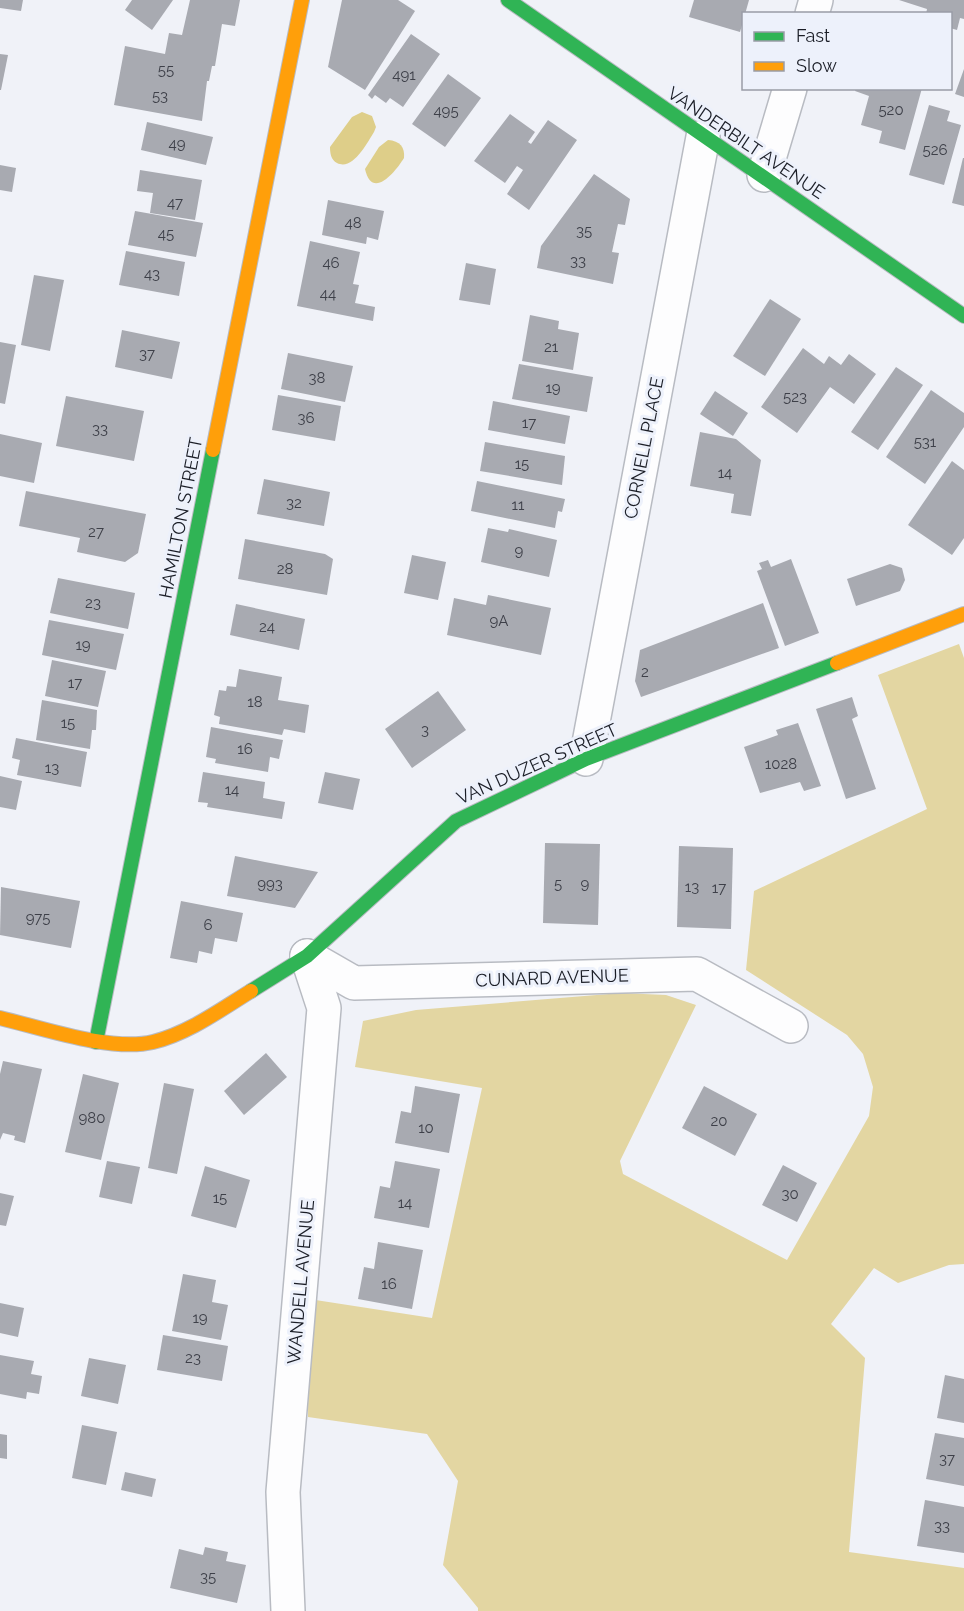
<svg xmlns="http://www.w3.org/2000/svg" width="964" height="1611" viewBox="0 0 964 1611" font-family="Raleway,sans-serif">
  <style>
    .forest { fill: #e3d6a2 }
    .water { fill: #dece89 }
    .building { fill: #a8aab1 }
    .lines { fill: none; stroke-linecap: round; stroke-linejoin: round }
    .street-casing { stroke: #b8bbc2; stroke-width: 36 }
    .fast-casing { stroke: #b8bbc2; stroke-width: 16 }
    .slow-casing { stroke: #b8bbc2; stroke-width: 16 }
    .street { stroke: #fdfdfe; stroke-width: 33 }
    .fast { stroke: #30b455; stroke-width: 14 }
    .slow { stroke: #ff9f0a; stroke-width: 14 }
    .labels { text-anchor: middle; stroke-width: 6; stroke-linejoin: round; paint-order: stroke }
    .number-label { font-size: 15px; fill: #3e4049 }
    .street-label { font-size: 18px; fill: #1a1d26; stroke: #edf1fb }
  </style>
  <rect width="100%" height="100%" fill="#f0f2f8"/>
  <path class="forest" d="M959,644l5,14v606l-15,1 -51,18 -24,-15 -43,56 34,34 -16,194 115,16v43h-486v-3l-35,-43 15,-84 -31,-47 -119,-17 1,-118 123,19 50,-230 -127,-21 8,-46 53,-11 205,-17 45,2 30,10 -76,156 3,13 164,86 82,-144 4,-29 -10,-33 -16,-19 -101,-65 8,-79 173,-82 -49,-134z"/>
  <g class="water">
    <path d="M362,112l10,4 4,11 -2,5c-7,11 -21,39 -37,31 -6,-3 -7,-10 -7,-16l22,-30z"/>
    <path d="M388,140c12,1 17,7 16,18 -8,13 -32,43 -39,11l14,-22z"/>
  </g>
  <g class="building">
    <path d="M0,0h23l-2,11 -21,-3z"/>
    <path d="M132,0h41l-21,30 -27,-20z"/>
    <path d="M190,0h50l-5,26 -13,-2 -7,42h-3l-3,15h-2l-5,40 -88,-16 11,-59 40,8 4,-21 13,2z"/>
    <path d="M342,0h56l17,11 -50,79 -37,-23z"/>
    <path d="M694,0h55l-9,32 -51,-15z"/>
    <path d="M899,0h65v19l-4,-1 -3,12 -7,-2v-14h-24l1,-5z"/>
    <path d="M411,34l29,20 -37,53 -13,-9 -4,5 -11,-8 -3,4 -4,-4z"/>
    <path d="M0,54l8,1 -7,35h-1z"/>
    <path d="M964,69v28l-9,-3z"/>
    <path d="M448,74l33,24 -36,49 -33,-23z"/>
    <path d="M856,88h66l-17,62 -26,-7 3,-12 -21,-6 8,-29 -14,-5z"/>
    <path d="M929,105l21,6 -3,10 14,4 -17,60 -35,-10z"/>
    <path d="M510,114l25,18 -7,10 3,2 17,-24 29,20 -48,70 -22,-16 16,-24 -6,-4 -12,17 -31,-22z"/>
    <path d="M147,122l66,15 -7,28 -65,-15z"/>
    <path d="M963,158h1v48l-12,-3z"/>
    <path d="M0,165l16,3 -4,24 -12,-2z"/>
    <path d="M140,170l62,10 -7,40 -45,-7 3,-20 -16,-2z"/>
    <path d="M594,174l36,25 -5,26 -7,-1 -6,28 7,1 -6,31 -76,-16 4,-22z"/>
    <path d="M328,200l56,11 -6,29 -11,-3 -1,7 -44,-9z"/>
    <path d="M135,211l68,12 -7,34 -68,-12z"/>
    <path d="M310,241l50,11 -7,32 6,1 -4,18 20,4 -2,14 -76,-15z"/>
    <path d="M126,251l59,11 -6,34 -60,-11z"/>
    <path d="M466,263l30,6 -6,36 -31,-5z"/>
    <path d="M34,275l30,5 -14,71 -29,-6z"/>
    <path d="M770,299l31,20 -36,57 -32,-20z"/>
    <path d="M530,315l29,6 -1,8 21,4 -6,37 -51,-9z"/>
    <path d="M122,330l58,12 -8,37 -57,-12z"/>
    <path d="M0,342l16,3 -11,59 -5,-1z"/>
    <path d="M803,348l21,16 5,-8 12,9 8,-11 27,20 -22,30 -24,-17 -33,46 -36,-26z"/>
    <path d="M288,353l65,13 -8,36 -64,-13z"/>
    <path d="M519,364l74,13 -6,35 -75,-13z"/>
    <path d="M896,367l27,18 -45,65 -27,-18z"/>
    <path d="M931,390l33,23v14l-39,57 -39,-27z"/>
    <path d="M715,391l33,22 -15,23 -33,-22z"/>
    <path d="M278,395l63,11 -6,35 -63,-11z"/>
    <path d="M66,396l78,15 -10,50 -78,-15z"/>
    <path d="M493,401l77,15 -5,28 -77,-14z"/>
    <path d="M700,432l36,7 25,21 -10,56 -20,-3 3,-19 -44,-8z"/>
    <path d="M0,434l42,9 -8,40 -34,-7z"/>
    <path d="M485,442l80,14 -3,29 -82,-14z"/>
    <path d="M952,461l12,9v68l-12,17 -44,-30z"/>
    <path d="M264,479l66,13 -6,34 -67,-12z"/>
    <path d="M477,481l88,18 -3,13 -4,-1 -3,17 -84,-17z"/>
    <path d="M26,491l120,23 -8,39 -13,9 -48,-10 3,-14 -61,-12z"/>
    <path d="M488,528l20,4 1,-3 48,11 -8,37 -68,-15z"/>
    <path d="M245,539l80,15 8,5 -6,36 -89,-16z"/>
    <path d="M412,555l34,7 -8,38 -34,-7z"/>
    <path d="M791,559l28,74 -34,13 -28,-75 5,-2 -3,-6 9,-3 3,7z"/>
    <path d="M890,564l12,4 3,12 -5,11 -44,15 -9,-27z"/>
    <path d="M58,578l77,15 -7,36 -78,-16z"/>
    <path d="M488,595l63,13 -10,47 -94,-20 7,-37 32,7z"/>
    <path d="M763,603l16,45 -138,49 -6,-16 5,-31z"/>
    <path d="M236,604l69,15 -6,31 -69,-15z"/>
    <path d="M49,620l75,14 -8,36 -74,-15z"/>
    <path d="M52,660l54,11 -8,36 -53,-11z"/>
    <path d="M239,669l43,8 -4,23 31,5 -4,28 -21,-4 -2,6 -63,-11 1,-7 -6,-2 5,-25 7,1 1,-5 9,1z"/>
    <path d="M438,691l28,39 -54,38 -27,-39z"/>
    <path d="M852,697l6,19 -6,3 24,70 -30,10 -30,-90z"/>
    <path d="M42,700l55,10 -1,20h-4l-2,19 -54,-9z"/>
    <path d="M798,723l23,63 -17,5 -4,-9 -40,11 -16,-46 34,-12 -2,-5z"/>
    <path d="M211,727l72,13 -4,19 -9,-2 -2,15 -53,-9 1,-4 -10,-2z"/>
    <path d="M16,738l71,14 -6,35 -64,-12 3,-15 -8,-2z"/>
    <path d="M203,772l62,10 -2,16 22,4 -3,17 -75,-12 1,-4 -10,-1z"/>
    <path d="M325,772l35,7 -7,31 -35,-7z"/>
    <path d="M0,776l22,5 -6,29 -16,-3z"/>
    <path d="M545,843l55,1 -2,81 -55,-2z"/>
    <path d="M679,846l54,2 -2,81 -54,-2z"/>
    <path d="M235,856l30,6 53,10 -23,36 -68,-12z"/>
    <path d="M1,887l79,14 -9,47 -71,-13z"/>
    <path d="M181,901l62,12 -6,29 -22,-4 -3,16 -13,-3 -2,12 -27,-5z"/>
    <path d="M266,1053l21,24 -43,38 -20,-24z"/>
    <path d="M3,1061l39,8 -17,74 -11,-3 1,-4 -12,-3 -3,7v-66z"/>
    <path d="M83,1074l36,9 -18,77 -36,-8z"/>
    <path d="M164,1083l30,6 -17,85 -29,-6z"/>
    <path d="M415,1086l45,8 -11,59 -54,-10 6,-32 10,2z"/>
    <path d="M704,1086l53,28 -22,42 -53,-28z"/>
    <path d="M107,1161l33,6 -8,37 -33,-7z"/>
    <path d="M395,1161l45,8 -11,59 -55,-10 6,-32 10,2z"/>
    <path d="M783,1165l34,18 -20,39 -35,-17z"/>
    <path d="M205,1166l45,14 -14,48 -45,-12z"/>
    <path d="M0,1193l14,3 -8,30 -6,-1z"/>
    <path d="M378,1242l45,8 -11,59 -54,-10 6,-32 10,2z"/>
    <path d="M183,1274l33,6 -4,22 16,3 -7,35 -49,-9z"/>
    <path d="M0,1303l24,5 -6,29 -18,-4z"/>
    <path d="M163,1335l65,11 -6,35 -65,-11z"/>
    <path d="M0,1355l34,6 -3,13 11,2 -3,18 -12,-2 -1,7 -26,-5z"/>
    <path d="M89,1358l37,7 -8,39 -37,-8z"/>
    <path d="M945,1375l19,4v44l-27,-5z"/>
    <path d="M82,1425l35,7 -11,53 -34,-7z"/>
    <path d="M935,1433l29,5v48l-38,-7z"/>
    <path d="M0,1434l7,1v24l-7,-1z"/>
    <path d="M125,1472l31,7 -4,18 -31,-7z"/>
    <path d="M925,1500l39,7v46l-47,-7z"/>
    <path d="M205,1547l23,5 -2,9 20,4 -9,38 -67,-15 9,-39 24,6z"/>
  </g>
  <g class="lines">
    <defs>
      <g id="street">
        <path d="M812,14l4,-14"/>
        <path d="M764,175l26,-87"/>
        <path d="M586,759l117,-622"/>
        <path d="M307,956l47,27 343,-9 94,52"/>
        <path d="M288,1611l-5,-119 41,-484 -17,-52"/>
      </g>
      <g id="fast">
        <path d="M508,0l456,316"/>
        <path d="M251,991l56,-35 149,-135 130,-62 251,-96"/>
        <path d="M96,1042l117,-592"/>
      </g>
      <g id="slow">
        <path d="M213,450l89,-450"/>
        <path d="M837,663l127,-49"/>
        <path d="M0,1018c42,10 111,34 153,24 36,-9 67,-32 98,-51"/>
      </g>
    </defs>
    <use href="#street" class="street-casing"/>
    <use href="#fast" class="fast-casing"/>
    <use href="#slow" class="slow-casing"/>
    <use href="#street" class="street"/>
    <use href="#fast" class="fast"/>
    <use href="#slow" class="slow"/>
  </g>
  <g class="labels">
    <g class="number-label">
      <text x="166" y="75">55</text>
      <text x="404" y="80">491</text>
      <text x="160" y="101">53</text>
      <text x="891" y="115">520</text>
      <text x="446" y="116">495</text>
      <text x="177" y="149">49</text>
      <text x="935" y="155">526</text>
      <text x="175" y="208">47</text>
      <text x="353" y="228">48</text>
      <text x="584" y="236">35</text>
      <text x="166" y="239">45</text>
      <text x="578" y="266">33</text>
      <text x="331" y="268">46</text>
      <text x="152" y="279">43</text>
      <text x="328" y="299">44</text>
      <text x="551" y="352">21</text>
      <text x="147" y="359">37</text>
      <text x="317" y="383">38</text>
      <text x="553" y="393">19</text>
      <text x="795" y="402">523</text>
      <text x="306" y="423">36</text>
      <text x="529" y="428">17</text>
      <text x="100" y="434">33</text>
      <text x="925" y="447">531</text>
      <text x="522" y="469">15</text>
      <text x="725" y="478">14</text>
      <text x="294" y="508">32</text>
      <text x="518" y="510">11</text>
      <text x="96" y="537">27</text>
      <text x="519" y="556">9</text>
      <text x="285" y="574">28</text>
      <text x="93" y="608">23</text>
      <text x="499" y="626">9A</text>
      <text x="267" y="632">24</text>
      <text x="83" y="650">19</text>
      <text x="645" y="677">2</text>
      <text x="75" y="688">17</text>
      <text x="255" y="707">18</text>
      <text x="68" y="728">15</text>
      <text x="425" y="735">3</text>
      <text x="245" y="754">16</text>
      <text x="781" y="769">1028</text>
      <text x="52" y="773">13</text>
      <text x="232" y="795">14</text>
      <text x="270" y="889">993</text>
      <text x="558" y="889">5</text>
      <text x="585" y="889">9</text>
      <text x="692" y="892">13</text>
      <text x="719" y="893">17</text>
      <text x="38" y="923">975</text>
      <text x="208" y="930">6</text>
      <text x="92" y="1123">980</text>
      <text x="719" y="1126">20</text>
      <text x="426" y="1133">10</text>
      <text x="790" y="1199">30</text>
      <text x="220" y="1203">15</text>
      <text x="405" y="1208">14</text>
      <text x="389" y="1289">16</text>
      <text x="200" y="1323">19</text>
      <text x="193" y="1363">23</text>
      <text x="947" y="1464">37</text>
      <text x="942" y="1531">33</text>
      <text x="208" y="1582">35</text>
    </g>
    <g class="street-label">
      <text transform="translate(746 143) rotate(34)" y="6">VANDERBILT AVENUE</text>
      <text transform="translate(644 448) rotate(-79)" y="6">CORNELL PLACE</text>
      <text transform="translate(181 518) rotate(-79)" y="6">HAMILTON STREET</text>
      <text transform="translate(537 764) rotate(-24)" y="6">VAN DUZER STREET</text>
      <text transform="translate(552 978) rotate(-2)" y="6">CUNARD AVENUE</text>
      <text transform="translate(301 1282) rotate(-85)" y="6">WANDELL AVENUE</text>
    </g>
  </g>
  <rect x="742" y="12" width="210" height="78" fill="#edf1fb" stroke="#999ca6" stroke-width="1.5"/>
  <rect x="754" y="32" width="30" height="9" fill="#30b455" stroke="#999ca6" stroke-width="1.5"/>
  <text x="796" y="42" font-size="18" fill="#1a1d26">Fast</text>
  <rect x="754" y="62" width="30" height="9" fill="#ff9f0a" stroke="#999ca6" stroke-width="1.5"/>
  <text x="796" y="72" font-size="18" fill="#1a1d26">Slow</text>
</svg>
